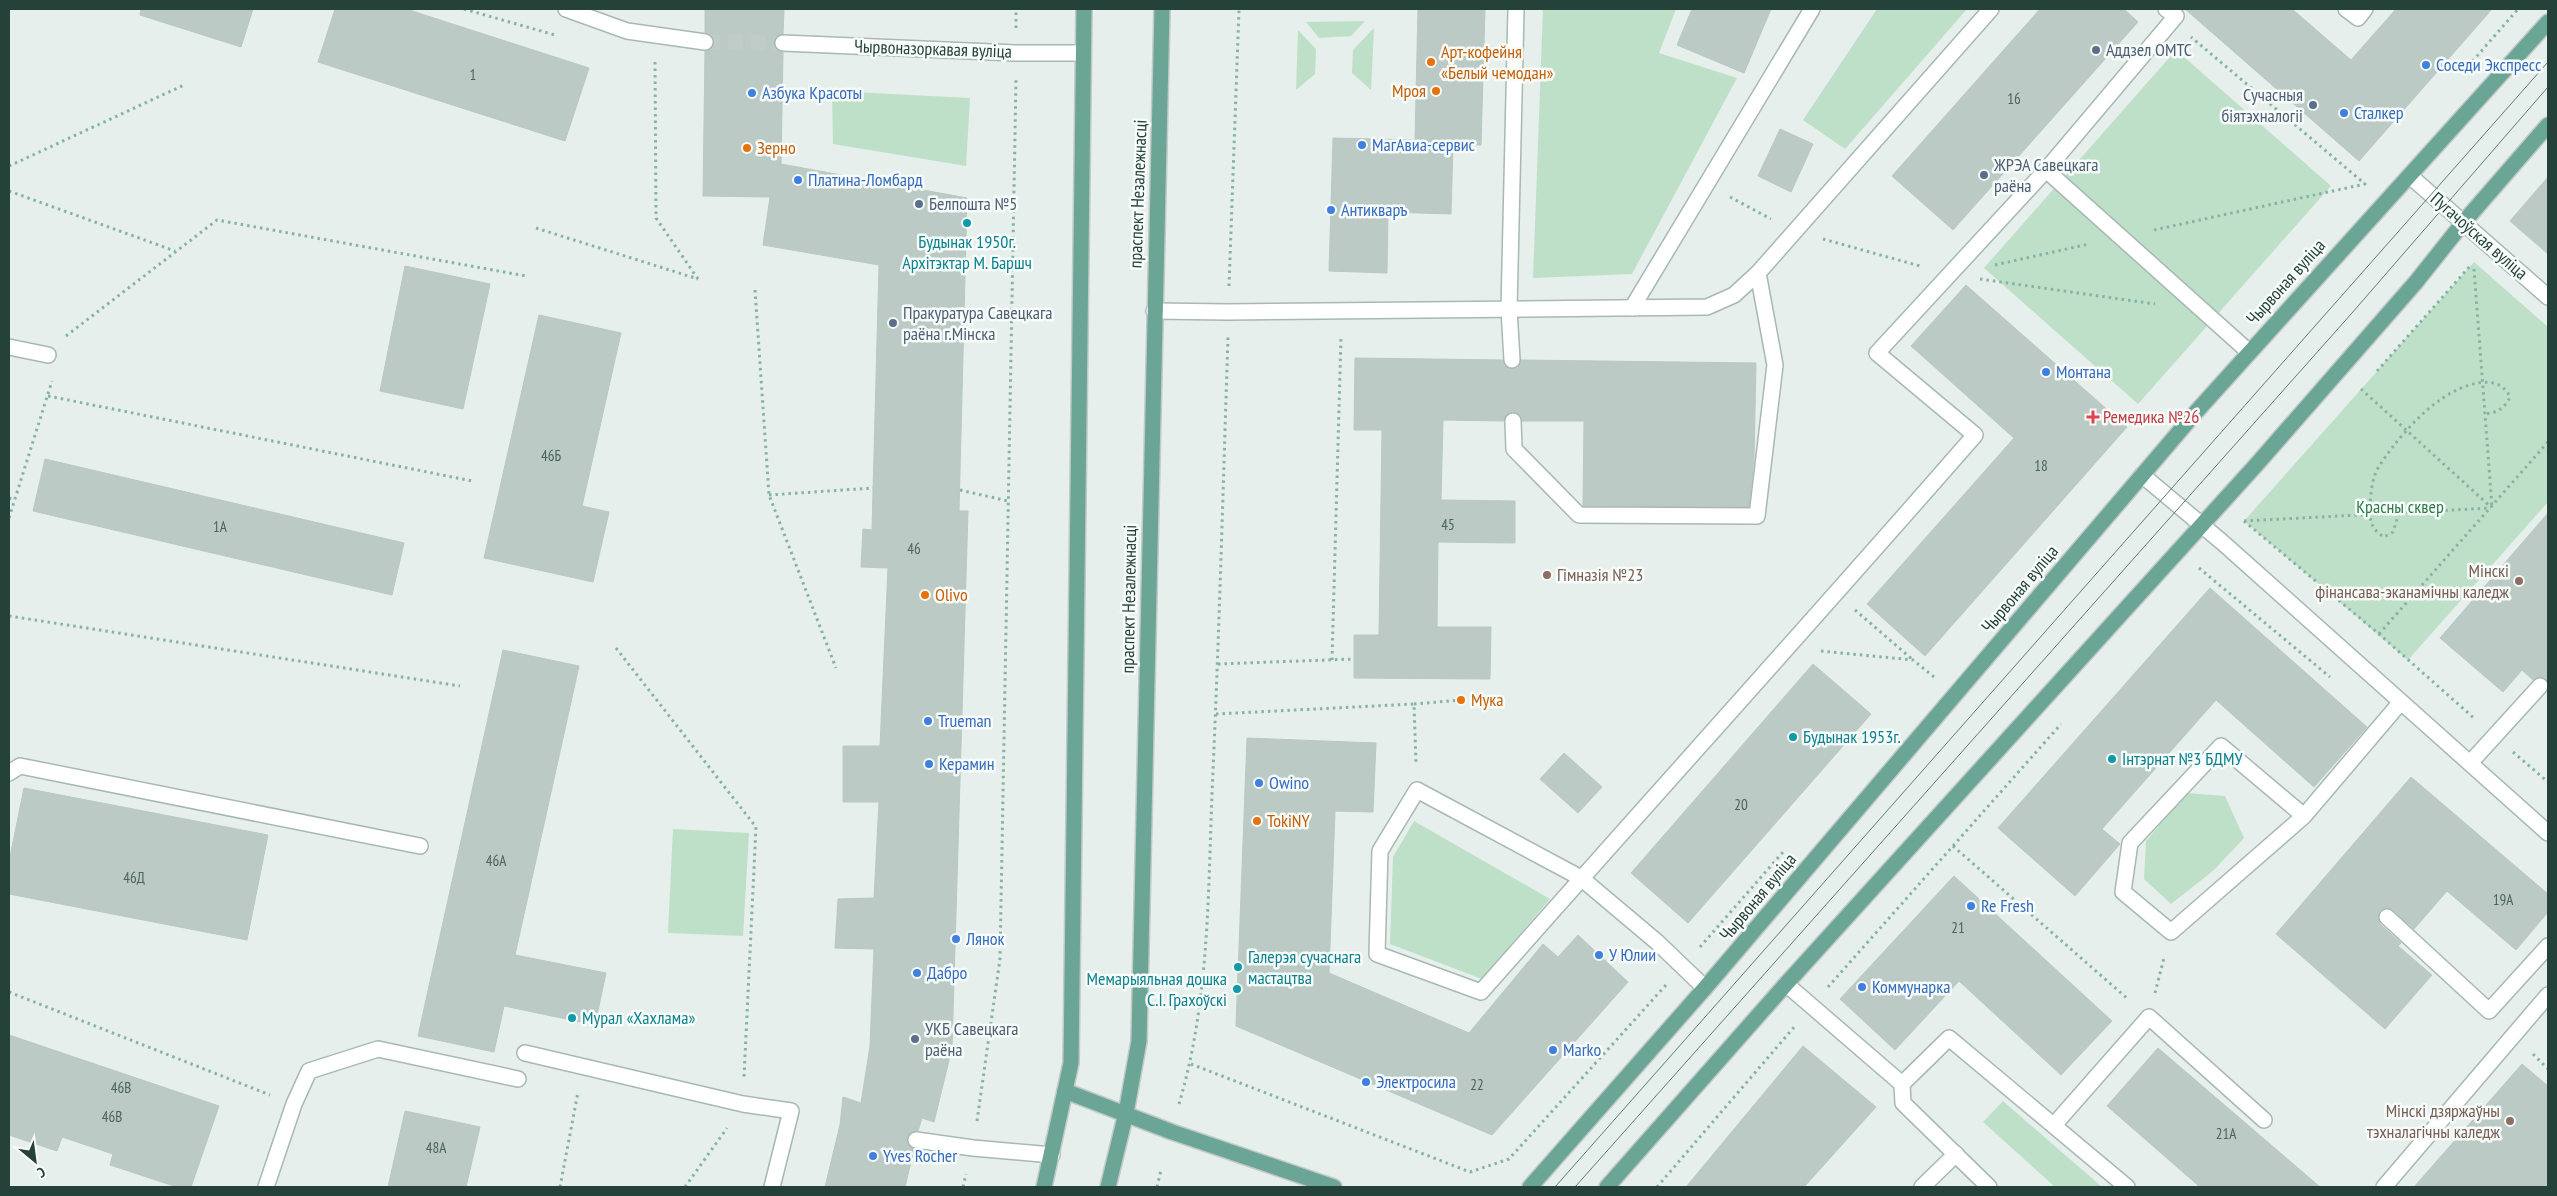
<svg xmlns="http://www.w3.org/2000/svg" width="2557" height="1196" viewBox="0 0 2557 1196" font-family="'PT Sans Narrow',sans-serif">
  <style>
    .green { fill: #bfe0c8 }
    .building { fill: #bbcac4; stroke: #b8c9c2 }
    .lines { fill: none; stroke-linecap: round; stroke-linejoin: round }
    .minor-tunnel { stroke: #bfccc8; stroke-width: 15; stroke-dasharray: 15 8; stroke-linecap: butt }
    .service-casing { stroke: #a8b8b2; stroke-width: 18 }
    .minor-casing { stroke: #a8b8b2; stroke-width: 18 }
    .primary-casing { stroke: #c2cac8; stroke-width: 18 }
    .path { stroke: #86b3a5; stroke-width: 3; stroke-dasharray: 2.5 4; stroke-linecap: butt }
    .service { stroke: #fff; stroke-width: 15 }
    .minor { stroke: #fff; stroke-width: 15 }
    .primary { stroke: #6aa596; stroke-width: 15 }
    .tram { stroke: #5f7d75; stroke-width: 1 }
    .service-dot { fill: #5c6f8a; stroke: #f7fbf9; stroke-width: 2 }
    .food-dot { fill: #e8710a; stroke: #f7fbf9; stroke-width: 2 }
    .shop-dot { fill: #3f7fe0; stroke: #f7fbf9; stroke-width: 2 }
    .culture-dot { fill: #0f9aa8; stroke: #f7fbf9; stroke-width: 2 }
    .health-dot { fill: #e0444e; stroke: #f7fbf9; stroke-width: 2 }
    .education-dot { fill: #8d6e63; stroke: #f7fbf9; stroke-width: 2 }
    .labels { text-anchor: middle; stroke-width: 5; stroke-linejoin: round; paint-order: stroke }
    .number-label { font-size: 15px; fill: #4a645c }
    .street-label { font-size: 18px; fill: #24423a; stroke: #f7fbf9 }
    .service-label { font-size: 18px; fill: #4e5e75; stroke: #f7fbf9; text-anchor: start }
    .food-label { font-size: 18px; fill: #c56008; stroke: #f7fbf9; text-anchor: start }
    .shop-label { font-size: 18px; fill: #366cbe; stroke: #f7fbf9; text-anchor: start }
    .culture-label { font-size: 18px; fill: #0d838f; stroke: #f7fbf9; text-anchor: start }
    .health-label { font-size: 18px; fill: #be3a42; stroke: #f7fbf9; text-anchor: start }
    .park-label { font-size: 18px; fill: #2d7a4b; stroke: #f7fbf9 }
    .education-label { font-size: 18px; fill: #785e54; stroke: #f7fbf9; text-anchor: end }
  </style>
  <rect width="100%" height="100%" fill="#e6efeb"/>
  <g class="green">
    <path d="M1543,9h133l-17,44 78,25 -105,196 -99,4z"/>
    <path d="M1877,9h90l-122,140 -42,-29z"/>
    <path d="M1365,21l-14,15 -32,2 -13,-16z"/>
    <path d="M1374,28l-3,62 -19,-17 1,-23z"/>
    <path d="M1298,30l18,19 -1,25 -19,16z"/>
    <path d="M2176,50l155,136 -193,218 -154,-136z"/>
    <path d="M832,91l138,7 -4,68 -133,-22z"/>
    <path d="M2474,262l74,65v175l-140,158 -164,-139z"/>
    <path d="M2187,793l38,3 19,42 -30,32 -43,34 -27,-25 2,-38z"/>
    <path d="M1414,821l136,78 -68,80 -92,-35 3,-87z"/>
    <path d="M673,829l76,4 -6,103 -75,-3z"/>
    <path d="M2003,1101l99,86h-47l-72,-65z"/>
  </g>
  <g class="building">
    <path d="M141,9h112l-12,38 -101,-32z"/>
    <path d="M335,9h71l183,59 -24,73 -247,-79z"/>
    <path d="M705,9h79l-1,25 -8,4 -1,5 4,8 5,1 -2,112 186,34 -8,313h9l-16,537 -18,74 -12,-4 -4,13 -6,1 -5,6 1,6 6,5 -9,38h-80l15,-62 3,-28 18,6 9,-57 4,-97 -39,-1 3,-49 36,-1 5,-96h-36v-56h37l8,-178 -27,-1 2,-38 9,1 7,-265 -116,-20 7,-48 -67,-1 2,-145 7,-3 2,-5 -3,-8 -6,-2z"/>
    <path d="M1418,9h67l-4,136 -28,-1 -2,70 -63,-2 -1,61 -58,-2 4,-133 82,2z"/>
    <path d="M1692,9h79l-27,64 -67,-28z"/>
    <path d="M2040,9h84l14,13 -185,208 -61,-54z"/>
    <path d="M2185,9h107l59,51 45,-51h96l-133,152z"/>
    <path d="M1780,129l33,15 -22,48 -33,-16z"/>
    <path d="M2548,177v77l-38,-33z"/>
    <path d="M405,266l85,18 -27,125 -83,-18z"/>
    <path d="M1966,285l161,142 -202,229 -58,-52 147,-166 -103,-92z"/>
    <path d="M539,315l82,18 -39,173 27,6 -16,70 -109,-24z"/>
    <path d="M1355,358l148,2 1,6 8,3 6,-1 3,-8 235,3 -2,95 -5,49 -166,-1 1,-85h-62l-1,-5 -8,-4 -5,1 -4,8 -61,-1 -2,80 74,1v42l-77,-1 -1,85h54l-1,52 -136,-1v-43h25l3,-205h-28z"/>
    <path d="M45,459l359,84 -12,52 -359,-84z"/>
    <path d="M2548,513v169l-6,-5 -9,3 -11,-10 -19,22 -63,-54z"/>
    <path d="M2210,588l157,139 -53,60 -98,-87 -114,129 18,15 -45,52 -77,-68z"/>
    <path d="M503,650l76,16 -64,289 91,18 -11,52 -91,-19 -10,46 -76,-16z"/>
    <path d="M1813,664l58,50 -183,209 -57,-50z"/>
    <path d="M1247,738l129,5 -3,69 -38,-1 -6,162 140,60 74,-89 15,13 20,-22 50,47 -136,153 -256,-109z"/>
    <path d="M1564,753l38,34 -24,26 -38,-34z"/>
    <path d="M2411,777l137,117v18l-32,38 -69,-59 -33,38 -21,-19 -8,-2 -5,2 -2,5 2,9 21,19 -3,3 34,29 -47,54 -109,-95z"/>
    <path d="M24,788l244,47 -21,105 -238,-46v-32z"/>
    <path d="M1954,876l158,145 -51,54 -102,-94 -64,69 -55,-51z"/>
    <path d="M9,1035l210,71 -28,81h-14l-67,-22 3,-11 -51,-17 -5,14 -48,-16z"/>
    <path d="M1803,1046l73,61 -72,80h-118z"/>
    <path d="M2158,1048l162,139h-120l-93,-81z"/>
    <path d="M2522,1064l26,22v101h-134z"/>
    <path d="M405,1111l75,16 -14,60h-78z"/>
  </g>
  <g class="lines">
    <path class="minor-tunnel" d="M705,42l78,1"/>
    <defs>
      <g id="service">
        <path d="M2346,9l12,9 7,-9"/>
        <path d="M2046,170l203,182"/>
        <path d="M2410,176l138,121"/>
        <path d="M1632,308l180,-299"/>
        <path d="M1154,311l74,1 479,-5 27,-12 24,-22 233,-264"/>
        <path d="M9,347l39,8"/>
        <path d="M1512,360l-3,-51 7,-300"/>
        <path d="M1513,421l1,28 65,66 178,1 18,-151 -17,-92"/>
        <path d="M2142,475l80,67 326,291"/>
        <path d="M2470,763l70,-77"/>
        <path d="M9,773l11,-7 400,80"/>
        <path d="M2304,816l-83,-70 -91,97 -7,49 48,40 133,-116 96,-113"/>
        <path d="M2387,917l102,94 59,-65"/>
        <path d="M1786,984l116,100 47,-46 178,149"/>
        <path d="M1705,988l-48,-46 -76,-64 -164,-88 -37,61 -3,103 104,38c164,-186 331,-370 494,-557l-98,-82 169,-183 130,-154 -10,-7"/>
        <path d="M525,1053l218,51 48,7 -19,76"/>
        <path d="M1902,1084l1,19 86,84"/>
        <path d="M2054,1125l95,-108 115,103"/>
        <path d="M916,1140l57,8 79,7"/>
        <path d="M266,1187l28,-83 15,-33 69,-22 140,30"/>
        <path d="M1922,1187l34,-33"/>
        <path d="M2384,1187l164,-192"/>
      </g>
      <g id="minor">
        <path d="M566,9l61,22 78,11"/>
        <path d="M783,43l232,10h68"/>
      </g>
      <g id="primary">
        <path d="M1065,1091l107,41 162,55"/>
        <path d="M1044,1187l27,-124 13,-1054"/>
        <path d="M1108,1187l18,-74 13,-72 23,-1032"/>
        <path d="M1530,1187l175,-199 491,-576 352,-390"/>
        <path d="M1607,1187l179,-203 471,-520 159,-182 47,-59 85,-98"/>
      </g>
    </defs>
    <use href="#service" class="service-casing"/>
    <use href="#minor" class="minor-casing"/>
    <use href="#primary" class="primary-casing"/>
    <g class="path">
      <path d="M464,9l91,26"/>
      <path d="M1016,28v-19"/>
      <path d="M655,62l1,156 42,61"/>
      <path d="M2464,71l54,-62"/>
      <path d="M9,166l175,-81"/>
      <path d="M9,191l166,60"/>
      <path d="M1730,197l41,22"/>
      <path d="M536,228l162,51"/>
      <path d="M2154,230l211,-46 -174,-147"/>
      <path d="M1823,239l97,27"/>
      <path d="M1995,265l94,-21"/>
      <path d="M2474,269l18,238"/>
      <path d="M1980,279l175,25"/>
      <path d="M1229,286l10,-277"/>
      <path d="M755,290l14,205 67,173"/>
      <path d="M66,336l151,-116 309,56"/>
      <path d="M2377,371l94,-106"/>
      <path d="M2361,389l130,118"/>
      <path d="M48,396l424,85"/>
      <path d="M960,490l48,11"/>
      <path d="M769,495l104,-7"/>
      <path d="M9,498l6,1"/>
      <path d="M2399,513l-6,19 -9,5c-14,-9 -14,-16 -14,-32 1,-13 2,-29 10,-40 13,-21 39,-51 60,-65 18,-13 57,-31 70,-3 -6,12 -12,15 -25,17"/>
      <path d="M9,518l43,-137"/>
      <path d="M2244,521l135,113 96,85"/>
      <path d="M2244,521l247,-13"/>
      <path d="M2199,568l131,109"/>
      <path d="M1855,610l58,50"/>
      <path d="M9,616l451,70"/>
      <path d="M2379,634l169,-192"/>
      <path d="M616,648l140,179 -12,250"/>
      <path d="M1821,651l92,9 21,17"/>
      <path d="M1332,660l9,-323"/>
      <path d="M1218,664l136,-5"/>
      <path d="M1414,704l47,-4"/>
      <path d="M1216,714l198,-10 2,60"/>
      <path d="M2513,752l35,30"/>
      <path d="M1953,846l176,154"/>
      <path d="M1700,947l83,-95"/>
      <path d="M1828,987l233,-263"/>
      <path d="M9,992l261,103"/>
      <path d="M2155,993l9,-35"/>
      <path d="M2533,1054l15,15"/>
      <path d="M1191,1064l279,108 39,-13 157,-174"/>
      <path d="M1179,1104c30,-101 29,-207 33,-311 7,-152 11,-304 16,-456"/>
      <path d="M977,1121l23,-162 16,-880"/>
      <path d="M560,1187l18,-95"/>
      <path d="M685,1187l42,-59"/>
      <path d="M963,1187l3,-13"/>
      <path d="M1157,1187l4,-17"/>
      <path d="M1657,1187l138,-161"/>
    </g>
    <use href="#service" class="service"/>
    <use href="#minor" class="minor"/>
    <use href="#primary" class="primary"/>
    <g class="tram">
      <path d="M1555,1187l993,-1125"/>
      <path d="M1575,1187l777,-874 196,-226"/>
    </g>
  </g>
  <g class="service-dot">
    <circle cx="2096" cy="50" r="5"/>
    <circle cx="2313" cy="105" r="5"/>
    <circle cx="1984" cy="175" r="5"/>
    <circle cx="919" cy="204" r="5"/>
    <circle cx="893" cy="323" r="5"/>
    <circle cx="915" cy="1039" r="5"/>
  </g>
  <g class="food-dot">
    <circle cx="1431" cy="62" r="5"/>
    <circle cx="1436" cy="91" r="5"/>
    <circle cx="747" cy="148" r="5"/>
    <circle cx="925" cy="595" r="5"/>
    <circle cx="1461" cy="700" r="5"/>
    <circle cx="1257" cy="821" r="5"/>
  </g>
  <g class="shop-dot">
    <circle cx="2426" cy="65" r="5"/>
    <circle cx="752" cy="93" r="5"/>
    <circle cx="2344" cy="113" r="5"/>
    <circle cx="1362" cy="145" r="5"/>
    <circle cx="798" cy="180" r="5"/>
    <circle cx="1331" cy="210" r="5"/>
    <circle cx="2046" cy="372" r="5"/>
    <circle cx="928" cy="721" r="5"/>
    <circle cx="929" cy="764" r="5"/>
    <circle cx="1259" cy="783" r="5"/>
    <circle cx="1971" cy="906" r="5"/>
    <circle cx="956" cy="939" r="5"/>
    <circle cx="1599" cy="955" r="5"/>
    <circle cx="917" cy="973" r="5"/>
    <circle cx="1862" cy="987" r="5"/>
    <circle cx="1553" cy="1050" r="5"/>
    <circle cx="1366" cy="1082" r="5"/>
    <circle cx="873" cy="1156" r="5"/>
  </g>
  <g class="culture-dot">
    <circle cx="967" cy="223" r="5"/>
    <circle cx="1793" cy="737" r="5"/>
    <circle cx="2112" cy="759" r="5"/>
    <circle cx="1238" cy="967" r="5"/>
    <circle cx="1237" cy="989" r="5"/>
    <circle cx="572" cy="1018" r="5"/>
  </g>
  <path class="health-dot" d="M2090.5 409.5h5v5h5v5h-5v5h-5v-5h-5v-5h5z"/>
  <g class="education-dot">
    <circle cx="1547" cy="575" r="5"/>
    <circle cx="2519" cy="581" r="5"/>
    <circle cx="2510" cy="1121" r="5"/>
  </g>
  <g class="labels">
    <g class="number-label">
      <text x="473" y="80">1</text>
      <text x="2014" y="104">16</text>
      <text x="551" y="461">46Б</text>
      <text x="2041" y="471">18</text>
      <text x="1448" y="530">45</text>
      <text x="220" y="532">1А</text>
      <text x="914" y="554">46</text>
      <text x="1741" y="810">20</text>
      <text x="496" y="866">46А</text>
      <text x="134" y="883">46Д</text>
      <text x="2503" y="905">19А</text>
      <text x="1958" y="933">21</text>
      <text x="1477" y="1090">22</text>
      <text x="121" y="1093">46В</text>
      <text x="112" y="1122">46В</text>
      <text x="2226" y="1139">21А</text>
      <text x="436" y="1153">48А</text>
    </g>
    <g class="street-label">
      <text transform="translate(933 49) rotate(2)" y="6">Чырвоназоркавая вуліца</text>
      <text transform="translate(1138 194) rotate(-88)" y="6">праспект Незалежнасці</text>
      <text transform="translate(2479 236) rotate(41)" y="6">Пугачоўская вуліца</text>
      <text transform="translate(2286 282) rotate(-48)" y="6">Чырвоная вуліца</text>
      <text transform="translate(2020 589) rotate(-50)" y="6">Чырвоная вуліца</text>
      <text transform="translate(1129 599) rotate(-89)" y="6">праспект Незалежнасці</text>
      <text transform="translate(1758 897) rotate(-50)" y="6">Чырвоная вуліца</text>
    </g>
    <g class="service-label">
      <text x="2106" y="56">Аддзел ОМТС</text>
      <text x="2303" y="101" text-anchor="end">Сучасныя<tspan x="2303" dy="21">біятэхналогіі</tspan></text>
      <text x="1994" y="171">ЖРЭА Савецкага<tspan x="1994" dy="21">раёна</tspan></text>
      <text x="929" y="210">Белпошта №5</text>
      <text x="903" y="319">Пракуратура Савецкага<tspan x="903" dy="21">раёна г.Мінска</tspan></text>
      <text x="925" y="1035">УКБ Савецкага<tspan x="925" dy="21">раёна</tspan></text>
    </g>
    <g class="food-label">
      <text x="1441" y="58">Арт-кофейня<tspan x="1441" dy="21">«Белый чемодан»</tspan></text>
      <text x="1426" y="97" text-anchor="end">Мроя</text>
      <text x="757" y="154">Зерно</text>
      <text x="935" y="601">Olivo</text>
      <text x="1471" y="706">Мука</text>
      <text x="1267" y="827">TokiNY</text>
    </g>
    <g class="shop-label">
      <text x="2436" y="71">Соседи Экспресс</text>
      <text x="762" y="99">Азбука Красоты</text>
      <text x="2354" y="119">Сталкер</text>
      <text x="1372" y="151">МагАвиа-сервис</text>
      <text x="808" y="186">Платина-Ломбард</text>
      <text x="1341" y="216">Антикваръ</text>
      <text x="2056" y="378">Монтана</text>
      <text x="938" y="727">Trueman</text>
      <text x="939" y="770">Керамин</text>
      <text x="1269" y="789">Owino</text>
      <text x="1981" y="912">Re Fresh</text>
      <text x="966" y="945">Лянок</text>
      <text x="1609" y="961">У Юлии</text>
      <text x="927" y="979">Дабро</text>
      <text x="1872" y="993">Коммунарка</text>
      <text x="1563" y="1056">Marko</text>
      <text x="1376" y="1088">Электросила</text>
      <text x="883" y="1162">Yves Rocher</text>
    </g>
    <g class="culture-label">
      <text x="967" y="248" text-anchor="middle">Будынак 1950г.<tspan x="967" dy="21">Архітэктар М. Баршч</tspan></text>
      <text x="1803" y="743">Будынак 1953г.</text>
      <text x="2122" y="765">Інтэрнат №3 БДМУ</text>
      <text x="1248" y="963">Галерэя сучаснага<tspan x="1248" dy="21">мастацтва</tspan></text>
      <text x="1227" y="985" text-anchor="end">Мемарыяльная дошка<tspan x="1227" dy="21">С.І. Грахоўскі</tspan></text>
      <text x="582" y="1024">Мурал «Хахлама»</text>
    </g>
    <g class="health-label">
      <text x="2103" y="423">Ремедика №26</text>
    </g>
    <g class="park-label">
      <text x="2400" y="513">Красны сквер</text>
    </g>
    <g class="education-label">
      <text x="2509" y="577">Мінскі<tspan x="2509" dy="21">фінансава-эканамічны каледж</tspan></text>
      <text x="1557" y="581" text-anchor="start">Гімназія №23</text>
      <text x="2500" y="1117">Мінскі дзяржаўны<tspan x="2500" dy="21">тэхналагічны каледж</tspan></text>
    </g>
  </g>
  <rect width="2557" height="1196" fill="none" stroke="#24423a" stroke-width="20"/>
  <g transform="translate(35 1161) rotate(151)" stroke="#f7fbf9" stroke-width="4" paint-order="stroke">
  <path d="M0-4L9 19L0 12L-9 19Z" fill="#24423a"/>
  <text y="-8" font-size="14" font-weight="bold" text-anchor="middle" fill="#24423a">С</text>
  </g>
</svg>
